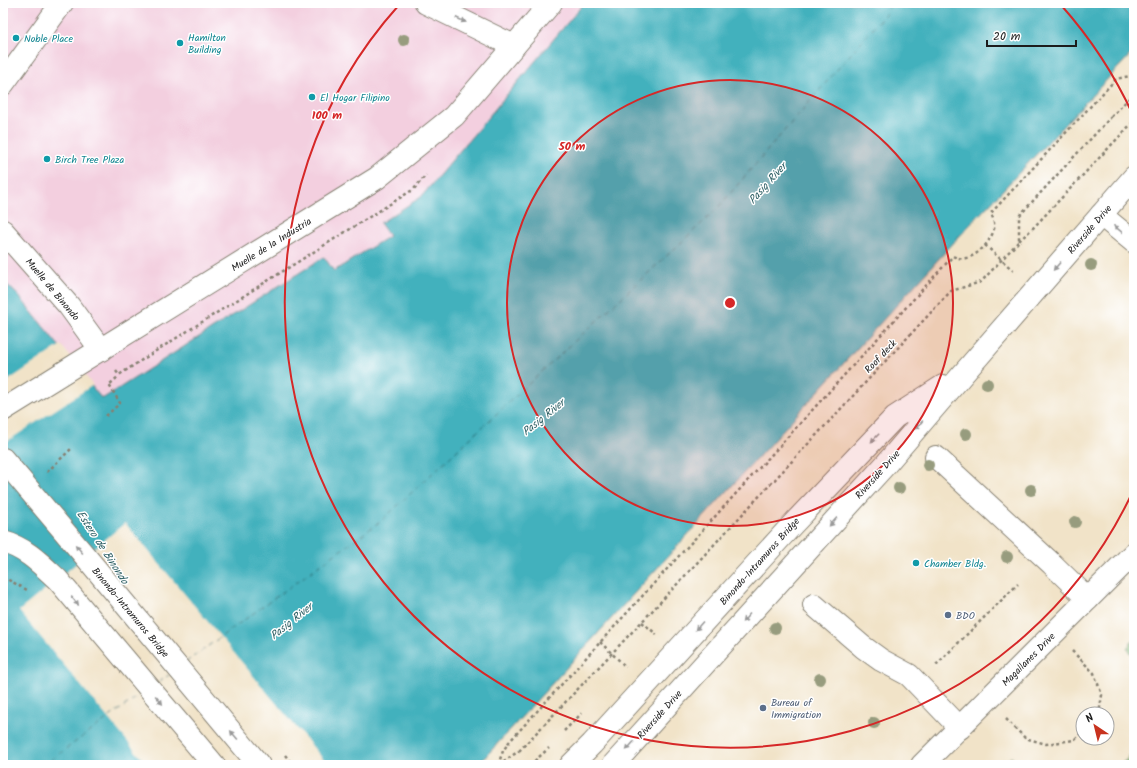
<svg xmlns="http://www.w3.org/2000/svg" width="1137" height="768" viewBox="0 0 1137 768" font-family="Kalam,sans-serif">
  <style>
    .built { fill: #f3cfdf }
    .forest { fill: #7aaf6c; stroke: #4b6644 }
    .water { fill: #42b1bd; stroke: #2f666c }
    .pier { fill: #f1e3c8 }
    .lines { fill: none; stroke-linecap: round; stroke-linejoin: round }
    .ferry { stroke: #2d5f64; stroke-width: 1; stroke-dasharray: 5 4; stroke-linecap: butt }
    .minor-casing { stroke: #868072; stroke-width: 24 }
    .path { stroke: #868072; stroke-width: 2.5; stroke-dasharray: 3 3; stroke-linecap: butt }
    .minor { stroke: #fff; stroke-width: 22 }
    .path-bridge { stroke: #868072; stroke-width: 2.5; stroke-dasharray: 3 3; stroke-linecap: butt }
    .tree { fill: #979c7e }
    .oneway { fill: #999 }
    .ring { fill: none; stroke: #d62828; stroke-width: 2 }
    .culture-dot { fill: #0f9aa8; stroke: #fff; stroke-width: 1.5 }
    .service-dot { fill: #5c6f8a; stroke: #fff; stroke-width: 1.5 }
    .labels { text-anchor: middle; stroke-width: 3; stroke-linejoin: round; paint-order: stroke }
    .culture-label { font-size: 10px; fill: #0d838f; stroke: #fff; text-anchor: start }
    .street-label { font-size: 10px; fill: #1c1c1c; stroke: #fff }
    .service-label { font-size: 10px; fill: #4e5e75; stroke: #fff; text-anchor: start }
    .water-label { font-size: 11px; font-style: italic; fill: #2d5f64; stroke: #fff }
    .centre { fill: #d62828; stroke: #fff; stroke-width: 2 }
    .ring-label { font-size: 12px; text-anchor: middle; font-weight: bold; fill: #d62828; stroke: #fff; stroke-width: 3; stroke-linejoin: round; paint-order: stroke }
  </style>
  <rect width="100%" height="100%" fill="#fff"/>
  <filter id="ink" filterUnits="userSpaceOnUse"><feTurbulence type="fractalNoise" baseFrequency=".025" numOctaves="2"/><feDisplacementMap in="SourceGraphic" scale="8" xChannelSelector="R" yChannelSelector="G"/><feConvolveMatrix kernelMatrix="1 2 1 2 8 2 1 2 1" color-interpolation-filters="sRGB"/></filter>
  <filter id="wash" filterUnits="userSpaceOnUse"><feTurbulence type="fractalNoise" baseFrequency=".012" numOctaves="4" result="noise"/><feDisplacementMap in="SourceGraphic" scale="16" xChannelSelector="R" yChannelSelector="G"/><feGaussianBlur stdDeviation="0.9" result="paint"/><feColorMatrix in="noise" values="0 0 0 0 0 0 0 0 0 0 0 0 0 0 0 0 0 1.4 0 .05"/><feComposite in="paint" operator="in"/></filter>
  <g filter="url(#wash)">
    <rect width="100%" height="100%" fill="#f1e3c8"/>
    <path class="built" d="M3,3h581l-163,194 -40,25 8,14 -55,35 -10,-14 -222,142 -99,66z"/>
    <g class="forest">
      <path d="M1134,639v18l-7,-9z"/>
      <path d="M1134,750v15h-14l7,-6z"/>
      <path d="M1011,757l10,8h-19z"/>
    </g>
    <path class="water" d="M584,3h550v48l-167,177 -489,537h-475v-484l15,14 84,104 222,-142 10,14 55,-35 -9,-13 41,-26z"/>
    <g class="pier">
      <path d="M61,345l32,40 -90,59v-60z"/>
      <path d="M125,523l203,242h-181l-128,-154z"/>
    </g>
    <g class="lines">
      <g class="ferry">
        <path d="M186,662l195,-141 334,-310 172,-199 4,-9"/>
        <path d="M159,682l10,-7"/>
        <path d="M44,765l97,-71"/>
      </g>
    </g>
  </g>
  <g filter="url(#ink)">
    <g class="lines">
      <defs>
        <g id="minor">
          <path d="M426,3l88,43"/>
          <path d="M3,84l59,-81"/>
          <path d="M1101,215l33,27"/>
          <path d="M3,231l66,75 32,44"/>
          <path d="M3,410l374,-232 77,-62 97,-113"/>
          <path d="M936,457l116,107 36,35"/>
          <path d="M3,459l82,97 174,209"/>
          <path d="M3,542c23,6 38,22 55,38l156,185"/>
          <path d="M814,605l49,42 18,13 28,15 51,53"/>
          <path d="M571,765l21,-21 200,-219 103,-108 48,-31"/>
          <path d="M613,765l273,-301 77,-90 171,-197"/>
          <path d="M922,765l212,-212"/>
        </g>
      </defs>
      <use href="#minor" class="minor-casing"/>
      <g class="path">
        <path d="M1111,117l23,-24"/>
        <path d="M1019,241l15,-14 100,-106"/>
        <path d="M985,245l31,28"/>
        <path d="M116,371l3,4 32,-21 263,-165 12,-14"/>
        <path d="M106,416l14,-13 -11,-18 10,-9"/>
        <path d="M47,472l24,-23"/>
        <path d="M3,577l26,14"/>
        <path d="M642,622l14,12 -1,1"/>
        <path d="M600,642l26,25"/>
        <path d="M1072,651l22,22 8,22 -3,19"/>
        <path d="M936,665l82,-81"/>
        <path d="M1006,719l19,19 21,6 28,-4 9,-9"/>
        <path d="M564,731l18,-18"/>
        <path d="M285,755l8,10"/>
        <path d="M498,765l5,-14 6,-9 444,-486c4,2 8,3 13,2 12,-2 25,-17 28,-29 1,-5 -1,-11 -3,-16l125,-134 18,-4"/>
        <path d="M498,765l21,-14"/>
        <path d="M530,765l19,-17"/>
      </g>
      <use href="#minor" class="minor"/>
      <path class="path-bridge" d="M519,751l133,-140 299,-320 30,-9 38,-41v-25l92,-99"/>
    </g>
    <g class="tree">
      <circle cx="404" cy="40" r="6"/>
      <circle cx="1091" cy="265" r="6"/>
      <circle cx="987" cy="384" r="6"/>
      <circle cx="966" cy="434" r="6"/>
      <circle cx="928" cy="465" r="6"/>
      <circle cx="899" cy="488" r="6"/>
      <circle cx="1031" cy="490" r="6"/>
      <circle cx="1075" cy="522" r="6"/>
      <circle cx="1007" cy="557" r="6"/>
      <circle cx="775" cy="628" r="6"/>
      <circle cx="820" cy="679" r="6"/>
      <circle cx="874" cy="723" r="6"/>
    </g>
    <defs><path id="oneway-solid" d="M-6-.8H1V-3.2L6.5 0L1 3.2V.8H-6Z"/></defs>
    <g class="oneway">
      <use href="#oneway-solid" transform="translate(461 20) rotate(25)"/>
      <use href="#oneway-solid" transform="translate(1118 229) rotate(-141)"/>
      <use href="#oneway-solid" transform="translate(1057 266) rotate(131)"/>
      <use href="#oneway-solid" transform="translate(919 425) rotate(130)"/>
      <use href="#oneway-solid" transform="translate(875 438) rotate(134)"/>
      <use href="#oneway-solid" transform="translate(833 522) rotate(132)"/>
      <use href="#oneway-solid" transform="translate(79 549) rotate(-130)"/>
      <use href="#oneway-solid" transform="translate(75 601) rotate(50)"/>
      <use href="#oneway-solid" transform="translate(746 618) rotate(132)"/>
      <use href="#oneway-solid" transform="translate(699 626) rotate(132)"/>
      <use href="#oneway-solid" transform="translate(159 700) rotate(50)"/>
      <use href="#oneway-solid" transform="translate(234 735) rotate(-130)"/>
      <use href="#oneway-solid" transform="translate(630 746) rotate(132)"/>
    </g>
  </g>
  <circle cx="730" cy="303" r="223" fill="#d62828" fill-opacity=".12"/>
  <g class="ring">
    <circle cx="730" cy="303" r="223"/>
    <path d="M1133 491A445 445 0 1 1 399 5M1061 5A445 445 0 0 1 1133 115"/>
  </g>
  <g class="culture-dot">
    <circle cx="16" cy="38" r="4"/>
    <circle cx="180" cy="43" r="4"/>
    <circle cx="312" cy="97" r="4"/>
    <circle cx="47" cy="159" r="4"/>
    <circle cx="916" cy="563" r="4"/>
  </g>
  <g class="service-dot">
    <circle cx="948" cy="615" r="4"/>
    <circle cx="763" cy="708" r="4"/>
  </g>
  <g class="labels">
    <g class="culture-label">
      <text x="188" y="41">Hamilton<tspan x="188" dy="12">Building</tspan></text>
      <text x="24" y="42">Noble Place</text>
      <text x="320" y="101">El Hogar Filipino</text>
      <text x="55" y="163">Birch Tree Plaza</text>
      <text x="924" y="567">Chamber Bldg.</text>
    </g>
    <g class="street-label">
      <text transform="translate(1089 229) rotate(-49)" y="4">Riverside Drive</text>
      <text transform="translate(271 244) rotate(-32)" y="4">Muelle de la Industria</text>
      <text transform="translate(53 289) rotate(50)" y="4">Muelle de Binondo</text>
      <text transform="translate(880 356) rotate(-47)" y="4">Roof deck</text>
      <text transform="translate(877 474) rotate(-48)" y="4">Riverside Drive</text>
      <text transform="translate(759 561) rotate(-48)" y="4">Binondo-Intramuros Bridge</text>
      <text transform="translate(131 612) rotate(50)" y="4">Binondo-Intramuros Bridge</text>
      <text transform="translate(1028 659) rotate(-45)" y="4">Magallanes Drive</text>
      <text transform="translate(659 714) rotate(-48)" y="4">Riverside Drive</text>
    </g>
    <g class="service-label">
      <text x="956" y="619">BDO</text>
      <text x="771" y="706">Bureau of<tspan x="771" dy="12">Immigration</tspan></text>
    </g>
    <g class="water-label">
      <text transform="translate(767 183) rotate(-48)" y="4">Pasig River</text>
      <text transform="translate(543 417) rotate(-39)" y="4">Pasig River</text>
      <text transform="translate(103 547) rotate(57)" y="4">Estero de Binondo</text>
      <text transform="translate(291 621) rotate(-39)" y="4">Pasig River</text>
    </g>
  </g>
  <circle cx="730" cy="303" r="6" class="centre"/>
  <g class="ring-label">
    <text x="327" y="119">100 m</text>
    <text x="572" y="150">50 m</text>
  </g>
  <rect width="1137" height="768" fill="none" stroke="#fff" stroke-width="16"/>
  <g transform="translate(1095 726) rotate(325)"><circle r="19" fill="#ffffff" stroke="#a4a4a4"/>
  <path d="M0-3L7 15L0 10L-7 15Z" fill="#c8321e"/>
  <text y="-6" font-size="11" font-weight="bold" text-anchor="middle" fill="#1c1c1c">N</text>
  </g>
  <path d="M987 40v6h89v-6" fill="none" stroke="#1c1c1c" stroke-width="2"/>
  <text x="993" y="40" font-size="12" fill="#1c1c1c" stroke="#ffffff" stroke-width="3" paint-order="stroke">20 m</text>
</svg>
